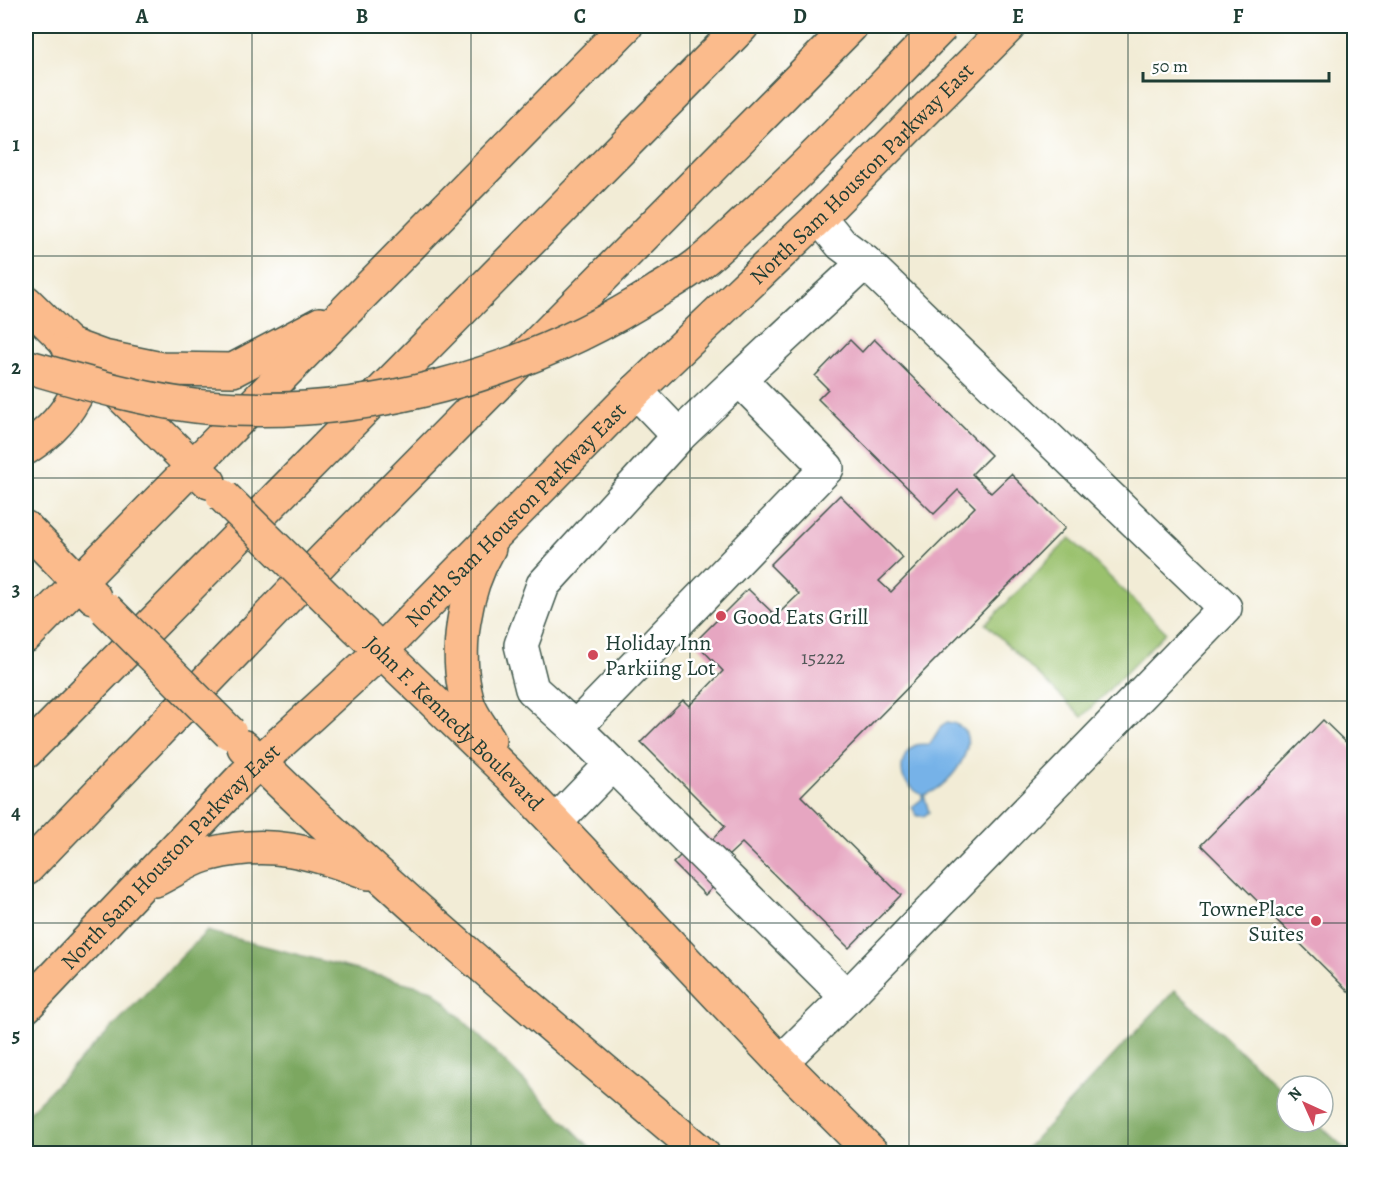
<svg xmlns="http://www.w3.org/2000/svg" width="1380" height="1179" viewBox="0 0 1380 1179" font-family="Alegreya,serif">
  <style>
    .green { fill: #9ac16d; stroke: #5c7f50; stroke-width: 1.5 }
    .forest { fill: #7ba760; stroke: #4d724a; stroke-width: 1.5 }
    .water { fill: #76b2e8; stroke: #4a788e; stroke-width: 1.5 }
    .building { fill: #e6a6c1 }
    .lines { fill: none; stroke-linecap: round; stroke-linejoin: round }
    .minor-casing { stroke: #3f574c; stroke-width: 36 }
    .major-casing { stroke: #3f574c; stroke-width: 36 }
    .highway-casing { stroke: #3f574c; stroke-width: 36 }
    .minor { stroke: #fff; stroke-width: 33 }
    .major { stroke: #fbbb8c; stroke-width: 33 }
    .highway { stroke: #fbbb8c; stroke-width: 33 }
    .major-bridge-casing { stroke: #3f574c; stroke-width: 36; stroke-linecap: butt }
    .highway-bridge-casing { stroke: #3f574c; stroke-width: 36; stroke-linecap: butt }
    .major-bridge { stroke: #fbbb8c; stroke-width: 33 }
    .highway-bridge { stroke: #fbbb8c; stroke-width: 33 }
    .grid { fill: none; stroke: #1f3d34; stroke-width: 1.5; stroke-opacity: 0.55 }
    .poi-dot { fill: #d1495b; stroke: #fff; stroke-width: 2 }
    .labels { text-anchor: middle; stroke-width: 5; stroke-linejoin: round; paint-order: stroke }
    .number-label { font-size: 20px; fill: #515757 }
    .street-label { font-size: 22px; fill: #1f3d34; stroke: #fff }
    .poi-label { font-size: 22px; fill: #1f3d34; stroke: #fff; text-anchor: start }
    .neatline { fill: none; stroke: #1f3d34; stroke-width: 2 }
    .grid-label { font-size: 20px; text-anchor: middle; font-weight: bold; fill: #1f3d34 }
  </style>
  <rect width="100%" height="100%" fill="#fff"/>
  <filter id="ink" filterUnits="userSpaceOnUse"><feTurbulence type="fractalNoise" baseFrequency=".0167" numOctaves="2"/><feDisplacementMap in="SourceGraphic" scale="12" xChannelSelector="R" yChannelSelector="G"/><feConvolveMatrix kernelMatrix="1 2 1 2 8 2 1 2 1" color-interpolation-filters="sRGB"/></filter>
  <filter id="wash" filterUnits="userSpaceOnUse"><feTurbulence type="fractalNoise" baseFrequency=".008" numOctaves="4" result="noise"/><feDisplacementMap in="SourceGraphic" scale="24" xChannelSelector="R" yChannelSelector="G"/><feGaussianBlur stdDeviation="1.35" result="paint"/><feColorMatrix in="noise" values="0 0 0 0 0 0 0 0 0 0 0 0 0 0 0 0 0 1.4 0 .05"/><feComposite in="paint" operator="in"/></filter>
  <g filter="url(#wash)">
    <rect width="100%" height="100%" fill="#f2ecd6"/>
    <path class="green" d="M1070,538l96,94 -84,85 -96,-93z"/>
    <g class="forest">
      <path d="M207,931l226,59 163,163h-570v-38z"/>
      <path d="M1175,990l112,105v27h29l34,31h-328z"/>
    </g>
    <path class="water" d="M947,722c45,6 6,66 -23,73l5,17 -5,4h-7l-5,-9 10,-8v-4c-7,-4 -14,-9 -18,-16 -5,-11 0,-29 12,-34 4,-1 10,-1 14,-1l11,-18z"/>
    <g id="blocks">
      <g class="building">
        <path d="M874,339l117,116 -19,19 19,19 20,-19 54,54 -264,268 100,99 -52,53 -107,-105 -14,13 8,9 -31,30 -32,-32 31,-31 8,8 13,-14 -84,-84 42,-42 6,6 34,-35 -28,-29 53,-53 28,27 23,-22 -29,-29 70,-70 63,63 -24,23 12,11 84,-85 -17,-17 -24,24 -116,-115 10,-10 -13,-13 35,-36 12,12z"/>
        <path d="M1323,720l31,30v247l-153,-152z"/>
      </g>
    </g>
  </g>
  <g filter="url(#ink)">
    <use href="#blocks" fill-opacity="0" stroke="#3f574c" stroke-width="1.5"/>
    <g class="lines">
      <defs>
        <g id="minor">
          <path d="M739,379l126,-117"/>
          <path d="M636,391l43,45"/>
          <path d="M612,764l235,233"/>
          <path d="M555,823l57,-59 -37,-36 252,-260 -88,-89 -60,57 -136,149 -22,60 11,44 43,39"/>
          <path d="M781,1062l66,-65 378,-389 -360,-346 -24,-18 -22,-27"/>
        </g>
        <g id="major">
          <path d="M26,302l183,180"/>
          <path d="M67,344l36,13 58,12 72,1 87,-46"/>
          <path d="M26,448c25,-16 41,-33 54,-61l-10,-32"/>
          <path d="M26,528l68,69"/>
          <path d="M489,548c-25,43 -35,103 -22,152 3,14 15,28 22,40"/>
          <path id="s1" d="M345,616l164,158 272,288 92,92"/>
          <path d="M26,636l600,-610"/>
          <path d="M244,747c146,144 302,275 459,407"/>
          <path d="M155,880c17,-8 36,-22 55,-26 61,-15 102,-2 159,19"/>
          <path id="s2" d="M26,1006l218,-230 137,-125 255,-260 183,-174 190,-191"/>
        </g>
        <g id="highway">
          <path d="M26,752l716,-726"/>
          <path d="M26,869l299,-311 526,-532"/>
        </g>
      </defs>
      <use href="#minor" class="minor-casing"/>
      <use href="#major" class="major-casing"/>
      <use href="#highway" class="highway-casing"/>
      <use href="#minor" class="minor"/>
      <use href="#major" class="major"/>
      <use href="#highway" class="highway"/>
      <defs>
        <g id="major-bridge">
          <path d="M223,496l122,120"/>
          <path d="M106,609l124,124"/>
        </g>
        <path id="highway-bridge" d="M26,366c56,16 121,36 179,41 156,14 322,-32 452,-116 15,-9 31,-18 44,-29 18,-14 34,-31 51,-46 66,-60 127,-126 190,-190"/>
      </defs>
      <use href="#major-bridge" class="major-bridge-casing"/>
      <use href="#highway-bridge" class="highway-bridge-casing"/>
      <use href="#major-bridge" class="major-bridge"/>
      <use href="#highway-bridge" class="highway-bridge"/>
    </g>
  </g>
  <path class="grid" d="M252,26v1128M471,26v1128M690,26v1128M909,26v1128M1128,26v1128M26,256h1328M26,478h1328M26,701h1328M26,923h1328"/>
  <g class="poi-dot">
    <circle cx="721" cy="616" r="6"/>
    <circle cx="593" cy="655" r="6"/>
    <circle cx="1316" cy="921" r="6"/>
  </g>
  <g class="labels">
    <g class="number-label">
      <text x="823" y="664">15222</text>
    </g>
    <g class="street-label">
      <text dy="8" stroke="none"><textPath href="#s2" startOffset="1180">North Sam Houston Parkway East</textPath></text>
      <text dy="8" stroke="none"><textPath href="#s2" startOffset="694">North Sam Houston Parkway East</textPath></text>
      <text dy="8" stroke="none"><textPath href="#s1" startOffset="153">John F. Kennedy Boulevard</textPath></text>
      <text dy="8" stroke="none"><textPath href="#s2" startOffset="208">North Sam Houston Parkway East</textPath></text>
    </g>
    <g class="poi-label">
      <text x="733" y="624">Good Eats Grill</text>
      <text x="605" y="650">Holiday Inn<tspan x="605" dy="25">Parkiing Lot</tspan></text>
      <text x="1304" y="916" text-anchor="end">TownePlace<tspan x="1304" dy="25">Suites</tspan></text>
    </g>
  </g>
  <rect width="1380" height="1179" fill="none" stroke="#fff" stroke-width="66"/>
  <g transform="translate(1305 1104) rotate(315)"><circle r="28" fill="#ffffff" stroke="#a5b1ae" stroke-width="1.5"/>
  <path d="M0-4.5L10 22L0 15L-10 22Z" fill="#d1495b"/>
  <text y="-9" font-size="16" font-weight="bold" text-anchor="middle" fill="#1f3d34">N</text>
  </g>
  <path d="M1143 72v9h186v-9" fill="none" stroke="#1f3d34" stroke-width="3"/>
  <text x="1152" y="72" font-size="18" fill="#1f3d34" stroke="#ffffff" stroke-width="4.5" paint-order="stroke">50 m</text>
  <rect x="33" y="33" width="1314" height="1113" class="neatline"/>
  <g class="grid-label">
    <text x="142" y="23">A</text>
    <text x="362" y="23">B</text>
    <text x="580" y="23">C</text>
    <text x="800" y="23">D</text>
    <text x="1018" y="23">E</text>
    <text x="1238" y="23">F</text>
    <text x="16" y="151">1</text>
    <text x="16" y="374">2</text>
    <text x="16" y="596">3</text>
    <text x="16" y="819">4</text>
    <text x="16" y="1042">5</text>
  </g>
</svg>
